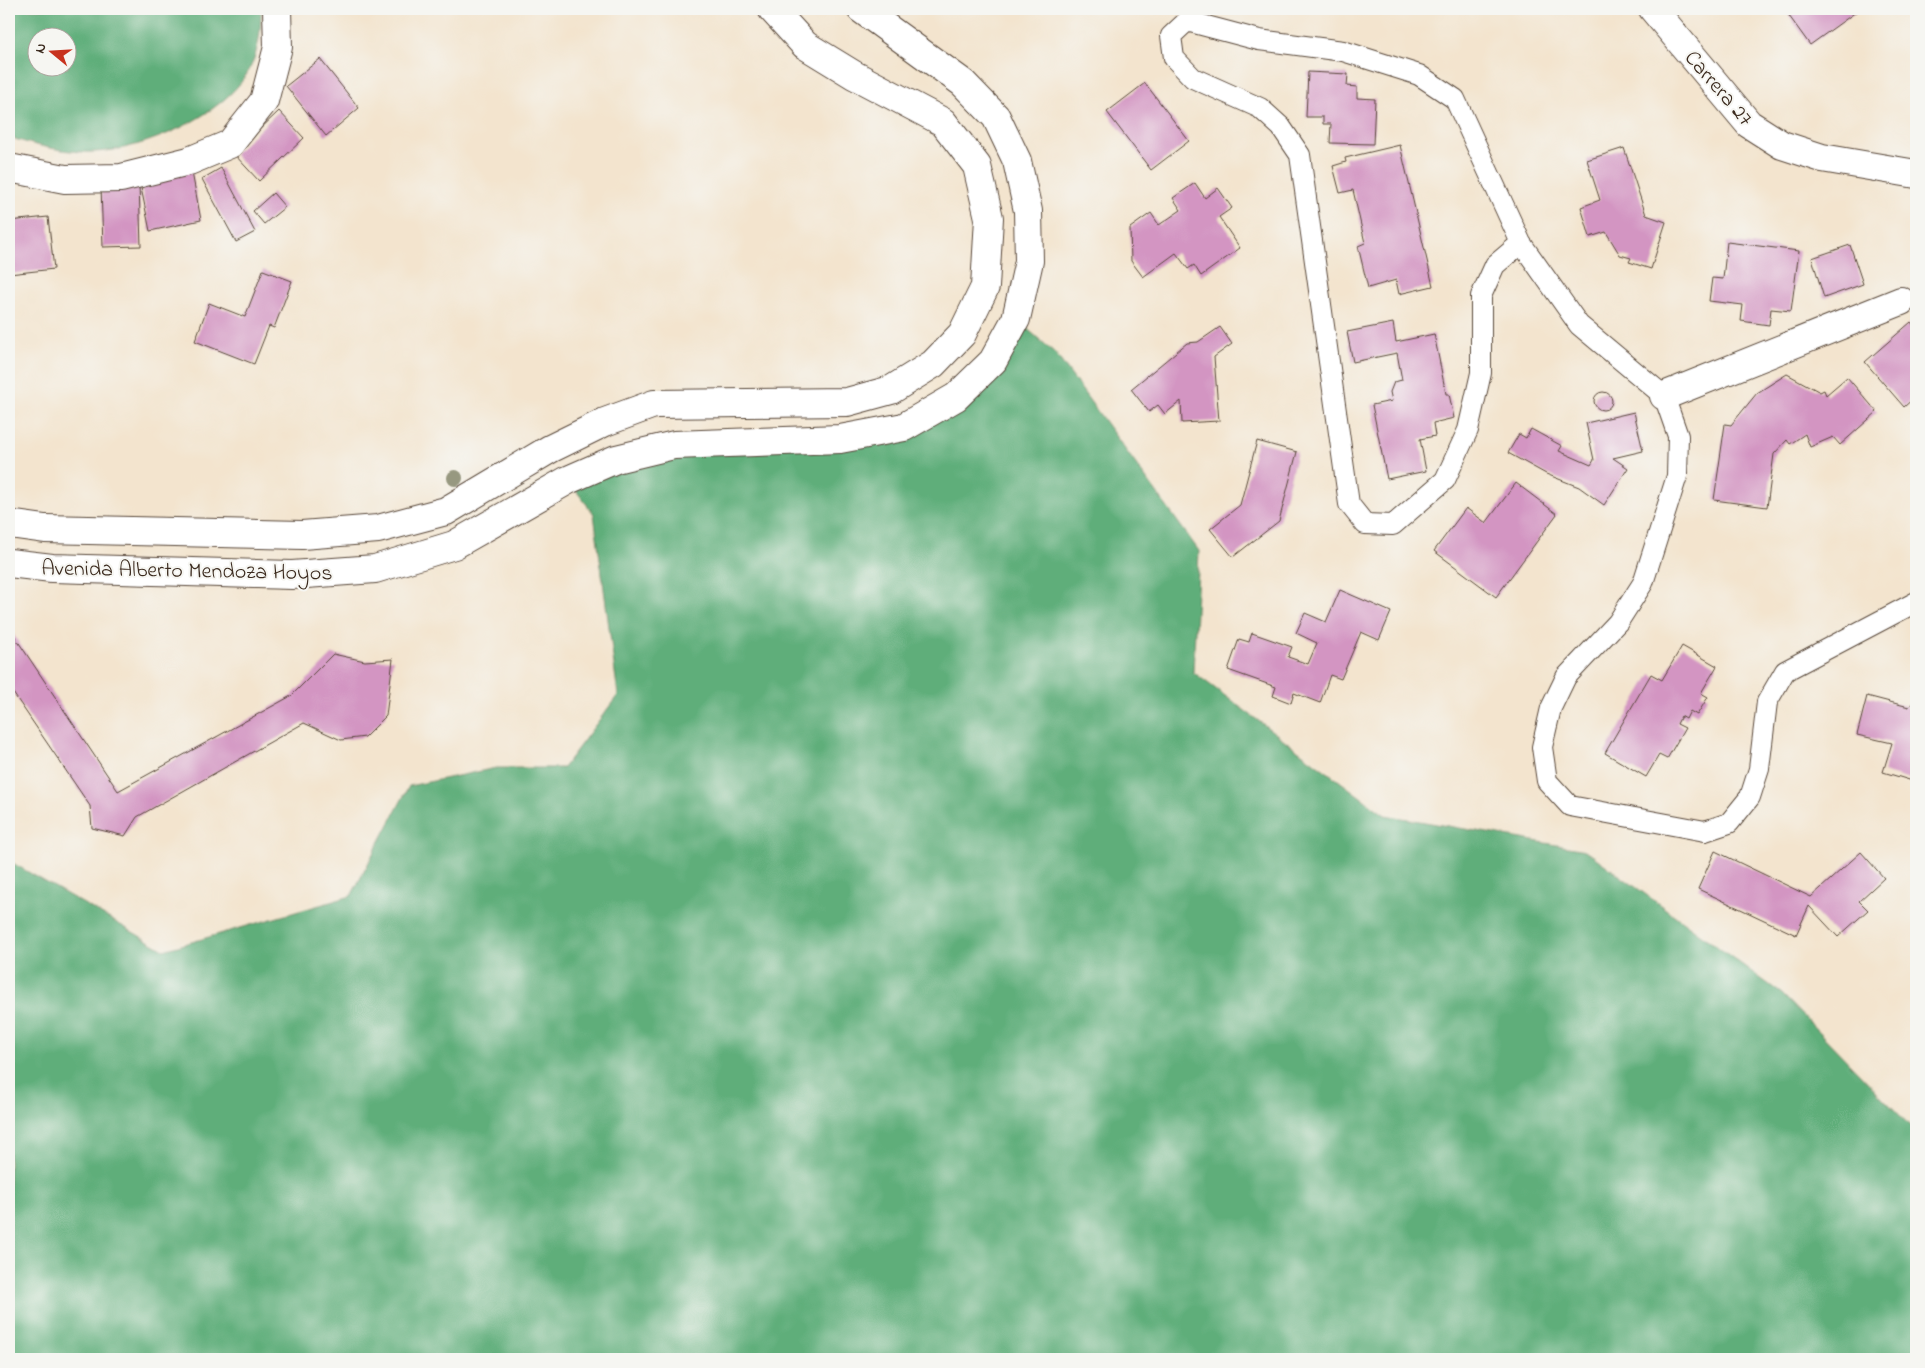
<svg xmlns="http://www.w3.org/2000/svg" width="1925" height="1368" viewBox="0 0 1925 1368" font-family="'Indie Flower',sans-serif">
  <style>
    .forest { fill: #5fae7a; stroke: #4d6c4c; fill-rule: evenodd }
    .building { fill: #d395c2 }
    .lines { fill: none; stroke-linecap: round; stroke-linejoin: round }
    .lane-casing { stroke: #574638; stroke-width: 22 }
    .street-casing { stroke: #574638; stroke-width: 30 }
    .primary-casing { stroke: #574638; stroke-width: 30 }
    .lane { stroke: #fff; stroke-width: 20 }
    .street { stroke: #fff; stroke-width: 28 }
    .primary { stroke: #fff; stroke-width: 28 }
    .tree { fill: #979880 }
    .labels { text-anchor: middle; stroke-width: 4; stroke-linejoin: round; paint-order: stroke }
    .street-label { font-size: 22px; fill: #3b2a1e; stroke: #f6f6f2 }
  </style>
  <rect width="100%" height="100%" fill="#f6f6f2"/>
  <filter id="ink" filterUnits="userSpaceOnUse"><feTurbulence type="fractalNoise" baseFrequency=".02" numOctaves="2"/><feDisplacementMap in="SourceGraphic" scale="10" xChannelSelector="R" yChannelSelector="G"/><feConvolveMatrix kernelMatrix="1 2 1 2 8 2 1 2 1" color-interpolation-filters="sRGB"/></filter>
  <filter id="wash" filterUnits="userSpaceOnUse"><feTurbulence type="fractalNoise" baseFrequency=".0096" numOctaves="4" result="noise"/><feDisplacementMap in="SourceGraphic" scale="20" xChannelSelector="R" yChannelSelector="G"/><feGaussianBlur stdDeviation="1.12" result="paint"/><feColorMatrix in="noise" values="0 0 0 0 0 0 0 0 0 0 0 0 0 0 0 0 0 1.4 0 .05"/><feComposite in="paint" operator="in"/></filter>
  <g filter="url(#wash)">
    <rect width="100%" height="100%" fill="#f3e4ce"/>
    <g class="forest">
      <path d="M9,9h252c0,25 -3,51 -19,72 -30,40 -109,74 -159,71 -24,-1 -51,-7 -74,-15zM38,38h30v30h-30z"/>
      <path d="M1016,319l39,34 144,198 -6,121 192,143 200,35 197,144 134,138v227h-1907v-498l155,89 187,-54 58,-110 87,-18h67l55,-73 -24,-181 -26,-34 48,-21 224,-20 116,-42z"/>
    </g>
    <g id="blocks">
      <g class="building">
        <path d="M1784,9h76l-50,36z"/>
        <path d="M320,59l39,49 -33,28 -40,-50z"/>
        <path d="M1308,72l40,2 -1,12 10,1v11l18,1 -2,45 -43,-1 1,-19h-8v-7h-17z"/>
        <path d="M1145,83l44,58 -38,29 -44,-58z"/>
        <path d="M279,111l25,27 -45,43 -25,-27z"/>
        <path d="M1400,145l33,141 -34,8 -3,-14 -28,8 -10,-42 7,-3 -12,-53 -13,3 -7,-27 13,-4 -1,-4z"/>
        <path d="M1624,148l22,67 20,7 -15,47 -22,-7 2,-4 -11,-3 -14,-23 -16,5 -9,-30 19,-7 -13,-40z"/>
        <path d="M191,167l10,53 -51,11 -11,-53z"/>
        <path d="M221,168l34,64 -19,10 -34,-63z"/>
        <path d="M1195,183l10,15 13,-10 14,20 -13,9 21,31 -39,28 -7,-11 -6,4 -12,-16 -33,24 -12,-16 -1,-33 21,-15 8,12 22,-15 -8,-12z"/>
        <path d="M139,184l2,62 -38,1 -2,-61z"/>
        <path d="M273,193l12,14 -21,17 -11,-13z"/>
        <path d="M48,217l6,52 -45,5v-53z"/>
        <path d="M1727,242l72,9 -8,60 -20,-2 -2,16 -28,-4 2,-16 -34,-4 3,-23 11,1z"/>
        <path d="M1850,245l13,39 -39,14 -12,-40z"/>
        <path d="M263,270l29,11 -18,47 -5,-2 -15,38 -59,-23 14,-38 36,14z"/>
        <path d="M1911,322l5,6v68l-12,11 -39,-45z"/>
        <path d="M1393,323l3,19 38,-8 12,60h3l5,24 -21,5 2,13 -15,3 6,32 -39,8 -15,-74 20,-4 -2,-9 4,-10 8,-2 -5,-27 -44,9 -6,-30z"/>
        <path d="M1220,327l12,17 -18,13 5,64 -37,2 -1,-22 -16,13 -7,-9 -9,7 -18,-23 56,-46 11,-1z"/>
        <path d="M1787,374l33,18 4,-2 2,5 21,-18 30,35 -37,33 -7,-8 -23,10 -5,-13 -15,10 -3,-4 -13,14 -7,53 -53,-7 11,-76 6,1 26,-32z"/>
        <circle cx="1603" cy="401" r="9"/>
        <path d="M1634,412l9,39 -30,7 15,10 -24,37 -25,-18 -33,-13 -38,-21 11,-19 7,4 5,-9 31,17 -3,5 32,14 3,-5 -8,-37z"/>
        <path d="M1257,441l40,11 -18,69 -46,36 -23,-28 30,-24z"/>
        <path d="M1516,483l41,31 -61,83 -62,-46 32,-43 20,15z"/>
        <path d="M1340,590l51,22 -12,28 -18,-8 -20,47 -11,-4 -10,28 -26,-10 -3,10 -18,-7 3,-9 -48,-17 11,-31 10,3 3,-9 40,14 -4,10 20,7 9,-21 -21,-10 9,-20 21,9z"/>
        <path d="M9,628l109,163 173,-95 42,-42 32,7 28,-2 -7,57 -21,21 -24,3 -37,-17 -167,94 -12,19 -33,-8 -2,-22 -81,-119z"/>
        <path d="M1682,646l35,20 -16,27 7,4 -11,18 -7,-4 -4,8 -5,-3 -4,8 8,4 -18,31 -8,-4 -13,22 -41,-24 46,-79 11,6z"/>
        <path d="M1867,696l42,11 7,-8v83l-33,-10 9,-29 -35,-8z"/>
        <path d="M1715,851l96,46 50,-45 23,26 -25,23 9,9 -30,27 -29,-31 -13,29 -98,-46z"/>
      </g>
    </g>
  </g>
  <g filter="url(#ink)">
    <use href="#blocks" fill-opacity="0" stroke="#574638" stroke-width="1"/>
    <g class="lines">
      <defs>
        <path id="lane" d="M1521,243l-26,22 -14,31v77l-13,57 -23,50 -52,45 -28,-1 -16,-20 -49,-349 -19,-28 -21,-19 -67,-30 -19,-20 -3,-22 16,-15 72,19 84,11 76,24 36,24 66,144 58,82 85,71 14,40 -1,40 -34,107 -25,39 -52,55 -15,31 -9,39 5,34 23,25 135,25 24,-8 21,-26 9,-28 8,-67 18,-31 131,-69"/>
        <g id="street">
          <path d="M1653,9l96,115 33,21 40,13 94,16"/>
          <path d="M9,168l56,11 56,-1 68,-17 41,-17 34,-43 14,-54 -1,-38"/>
          <path d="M1664,396l237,-95"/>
        </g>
        <g id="primary">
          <path d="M9,524l36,5 257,6 76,-6 68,-18 104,-62 55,-27 49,-18 193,-2 44,-12 42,-26 29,-30 23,-47 4,-69 -12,-52 -34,-44 -89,-47 -49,-30 -33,-36"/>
          <path d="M9,563l43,5 240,7 83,-6 79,-24 114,-65 48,-21 58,-14 166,-6 64,-12 52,-30 37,-36 23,-42 13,-58 -1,-50 -11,-50 -21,-44 -33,-34 -102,-74"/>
        </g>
      </defs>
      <use href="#lane" class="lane-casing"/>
      <use href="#street" class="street-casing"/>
      <use href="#primary" class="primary-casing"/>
      <use href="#lane" class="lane"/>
      <use href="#street" class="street"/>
      <use href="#primary" class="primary"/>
    </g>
    <circle class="tree" cx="455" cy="478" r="8"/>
  </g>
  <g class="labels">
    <g class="street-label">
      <text transform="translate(1720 87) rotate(49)" y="8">Carrera 27</text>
      <text transform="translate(187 569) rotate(1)" y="8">Avenida Alberto Mendoza Hoyos</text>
    </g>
  </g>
  <rect width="1925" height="1368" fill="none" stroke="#f6f6f2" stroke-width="30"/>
  <g transform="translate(52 52) rotate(288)"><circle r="24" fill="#f6f6f2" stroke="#aba49d"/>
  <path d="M0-4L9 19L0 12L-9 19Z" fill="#c8321e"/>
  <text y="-8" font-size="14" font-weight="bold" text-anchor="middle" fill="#3b2a1e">N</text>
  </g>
</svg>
